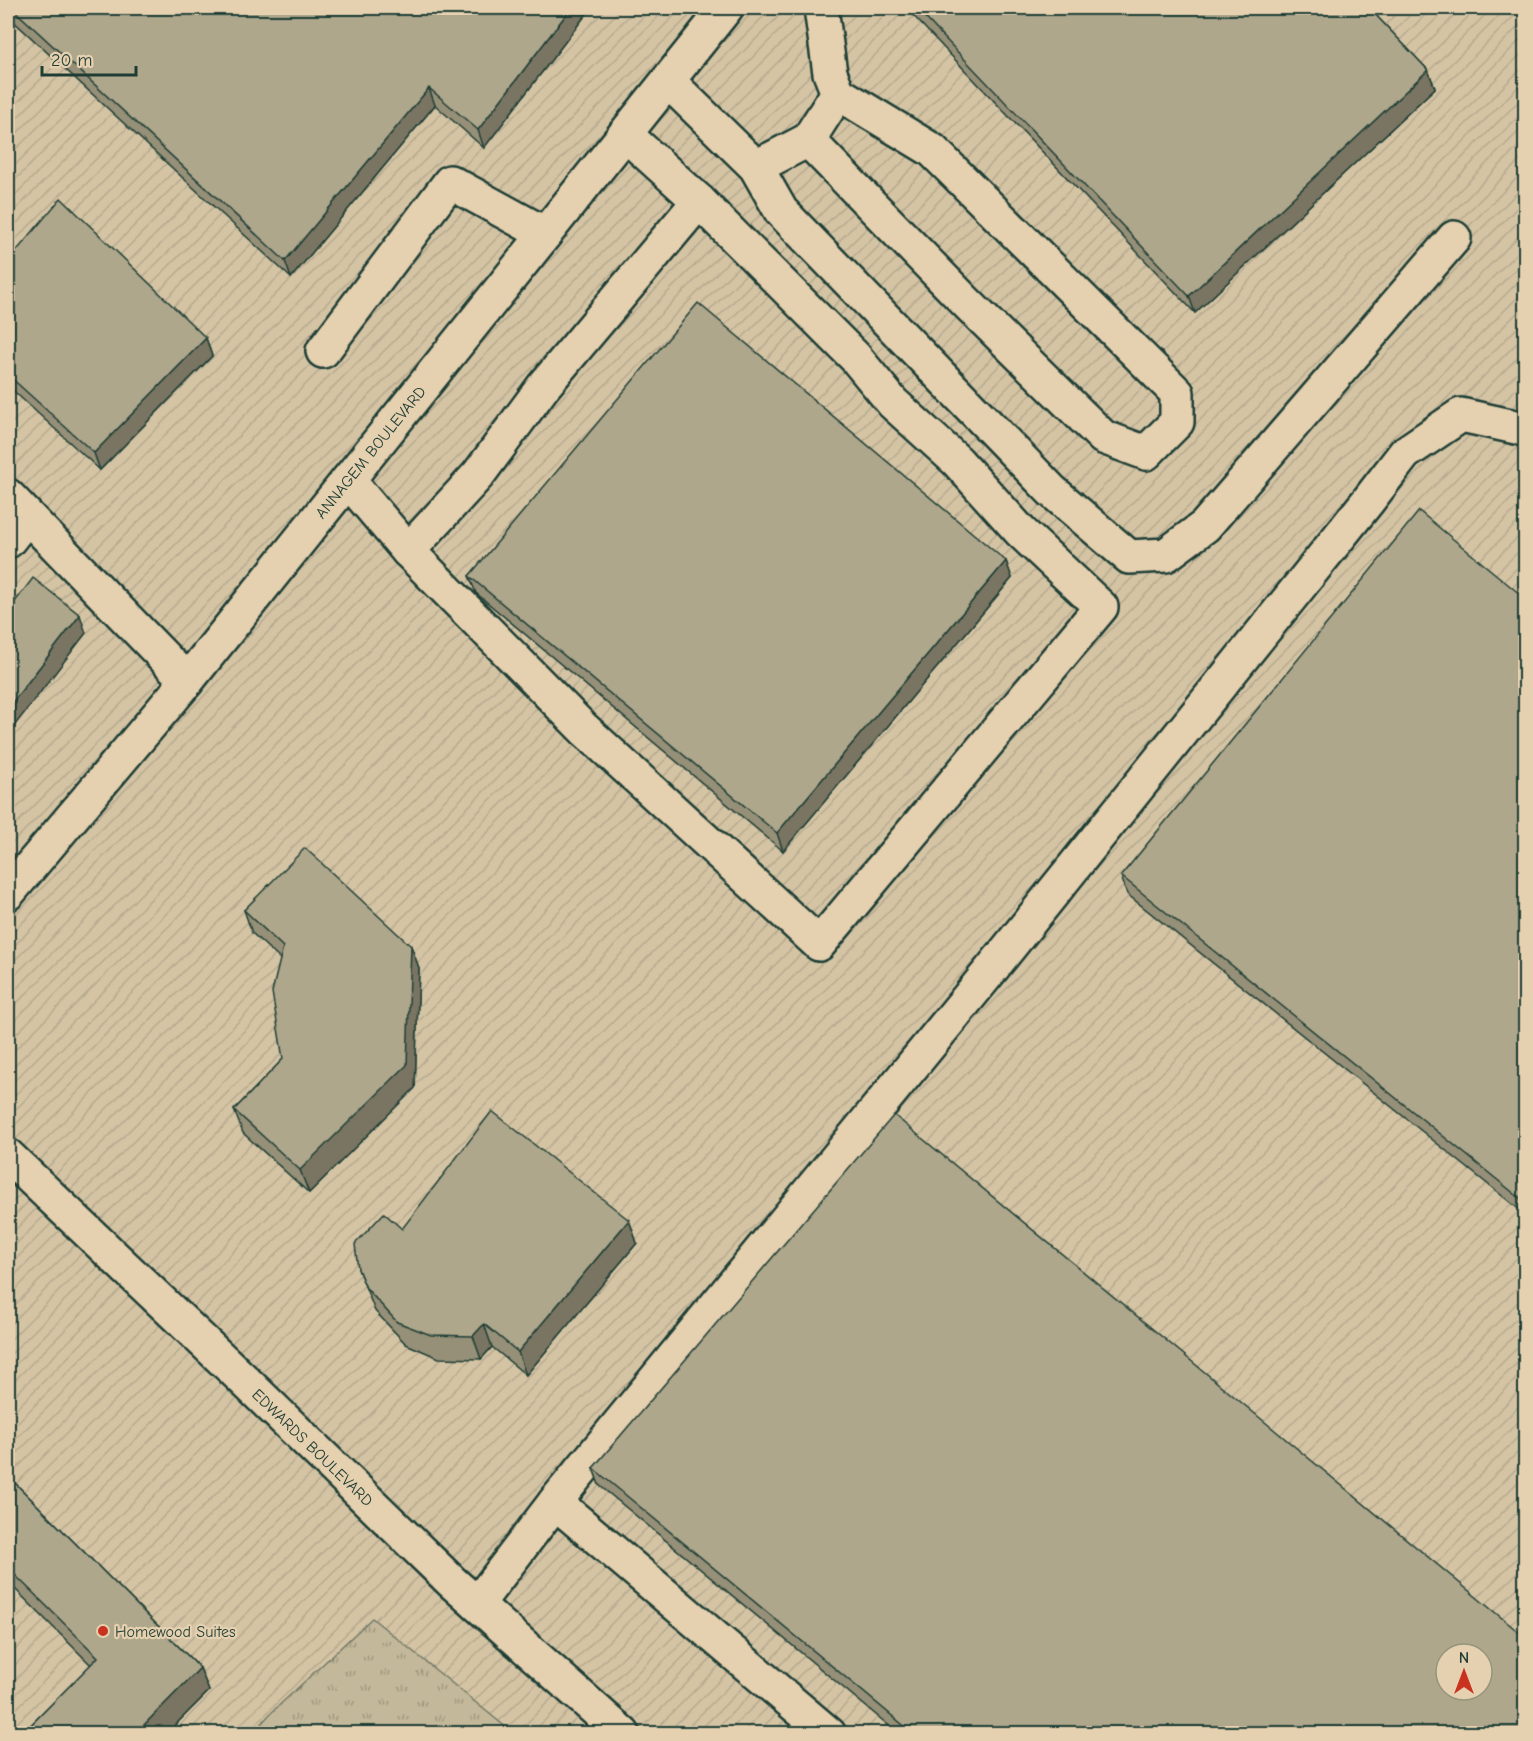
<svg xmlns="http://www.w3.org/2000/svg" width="1533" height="1741" viewBox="0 0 1533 1741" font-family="'Comic Neue',sans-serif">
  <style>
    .industrial { fill: url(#industrial-furrows); fill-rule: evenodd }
    .grass { fill: url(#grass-tufts); stroke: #727a67; stroke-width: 1.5 }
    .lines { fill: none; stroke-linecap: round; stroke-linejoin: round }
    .minor-casing { stroke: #1f3d34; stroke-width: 38 }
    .minor { stroke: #e5d0af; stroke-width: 33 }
    .wall { fill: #969078; stroke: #1f3d34; stroke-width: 1.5 }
    .shaded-wall { fill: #7a7562; stroke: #1f3d34; stroke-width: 1.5 }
    .building { fill: #aea78c; stroke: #1f3d34; stroke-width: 1.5; fill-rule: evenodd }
    .poi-dot { fill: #c8321e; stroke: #e5d0af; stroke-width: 2 }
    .labels { text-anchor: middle; stroke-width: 4.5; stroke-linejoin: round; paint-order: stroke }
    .street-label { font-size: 16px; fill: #1f3d34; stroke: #e5d0af }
    .poi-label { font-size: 16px; fill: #1f3d34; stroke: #e5d0af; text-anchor: start }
  </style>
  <defs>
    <pattern id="industrial-furrows" width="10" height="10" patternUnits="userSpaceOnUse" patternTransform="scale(1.5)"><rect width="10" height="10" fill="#d4c4a4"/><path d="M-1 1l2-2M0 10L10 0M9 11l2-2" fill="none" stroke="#b6a98e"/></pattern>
    <pattern id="grass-tufts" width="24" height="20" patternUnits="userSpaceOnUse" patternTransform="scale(1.5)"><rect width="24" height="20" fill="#c4b89a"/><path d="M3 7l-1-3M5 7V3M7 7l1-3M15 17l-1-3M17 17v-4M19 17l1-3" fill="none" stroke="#9f977e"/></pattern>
  </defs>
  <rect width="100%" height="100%" fill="#e5d0af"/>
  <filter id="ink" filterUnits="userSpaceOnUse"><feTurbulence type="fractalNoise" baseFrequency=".0167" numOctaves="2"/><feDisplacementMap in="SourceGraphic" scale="12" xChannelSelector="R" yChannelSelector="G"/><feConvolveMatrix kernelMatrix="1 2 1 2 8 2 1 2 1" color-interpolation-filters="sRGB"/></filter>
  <g filter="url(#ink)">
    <path class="industrial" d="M8,8h1517v1725l-1517,1zM1446,1654h36v36h-36z"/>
    <path class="grass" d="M372,1618l141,115h-260l17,-19z"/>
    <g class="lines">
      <defs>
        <g id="minor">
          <path d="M668,81l88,86 25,44 271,280 77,66 37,-2 39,-29 249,-288"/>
          <path d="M625,134l74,67"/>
          <path d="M808,140l157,161 138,136 43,16 31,-31v-29l-245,-243 -94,-57 -8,-20 -9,-65"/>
          <path d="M756,167l52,-27 30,-47"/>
          <path d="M699,201l156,156 38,46 64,58 64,71 80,75 -282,337 -235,-215 -176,-178 70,-76 65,-88z"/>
          <path d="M323,351l127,-169 95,52"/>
          <path d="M348,480l60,71"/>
          <path d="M8,496l179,185"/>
          <path d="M8,541l19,-24"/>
          <path d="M8,893l179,-212 539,-673"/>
          <path d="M8,1156l237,225 207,201 171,152"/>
          <path d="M555,1502l274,232"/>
          <path d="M477,1604l78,-102 435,-531 378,-470 37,-48 56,-38 59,13 6,2"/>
        </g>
      </defs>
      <use href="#minor" class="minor-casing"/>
      <use href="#minor" class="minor"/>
    </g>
    <g class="wall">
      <path d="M8,8h583l-107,140 -49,-43 -144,173 -282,-261 -1,-5z"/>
      <path d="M906,8h463l59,62 7,18 -240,225z"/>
      <path d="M8,261l198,77 6,18 -112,114 -92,-84z"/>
      <path d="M1006,561l6,17 -229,273 -307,-258 -7,-17z"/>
      <path d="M1526,599v616l-399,-321 -6,-18z"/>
      <path d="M244,910l167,36 8,22 -4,120 -106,105 -66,-60 -9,-23 49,-51 -3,-100 -28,-26z"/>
      <path d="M629,1220l8,23 -111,132 -34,-28 -11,12 -42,-1 -33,-14 -31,-33 -17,-42 44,-40z"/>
      <path d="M593,1468l933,266h-627l-300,-249z"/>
      <path d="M8,1476l192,192 9,23 -43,43h-144l69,-69 -83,-83z"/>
    </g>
    <g class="shaded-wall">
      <path d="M571,8h20l-107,140 -6,-18z"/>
      <path d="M1428,70l7,18 -240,225 -6,-17z"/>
      <path d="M429,88l6,17 -144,173 -6,-17z"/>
      <path d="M206,338l6,18 -112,114 -6,-17z"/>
      <path d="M1006,561l6,17 -229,273 -6,-18z"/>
      <path d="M80,615l6,18 -78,101v-26z"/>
      <path d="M411,946l8,22 -4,120 -106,105 -9,-23z"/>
      <path d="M629,1220l8,23 -111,132 -8,-23z"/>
      <path d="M484,1324l8,23 -11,12 -8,-23z"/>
      <path d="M200,1668l9,23 -43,43h-31z"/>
    </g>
    <g class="building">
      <path d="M12,8h559l-93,122 -49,-42 -144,173z"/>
      <path d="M916,8h453l59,62 -239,226z"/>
      <path d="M61,198l145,140 -112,115 -86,-78v-114z"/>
      <path d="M698,303l308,258 -229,272 -308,-257z"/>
      <path d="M1419,511l107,88v604l-405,-327z"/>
      <path d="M33,578l47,37 -72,93v-97z"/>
      <path d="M305,848l106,98 -4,119 -107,105 -66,-60 49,-51 -11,-67 11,-45 -39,-37z"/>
      <path d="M492,1111l137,109 -111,132 -34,-28 -11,12 -42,-1 -34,-13 -31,-34 -8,-19 -3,-25 29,-31 18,16z"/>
      <path d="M894,1115l632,523v96h-612l-321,-266zM1446,1654h36v36h-36z"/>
      <path d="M8,1476l192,192 -65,66h-113l76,-77 -90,-89z"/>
    </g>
  </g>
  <circle class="poi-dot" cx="103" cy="1631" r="6"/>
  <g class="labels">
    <g class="street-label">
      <text transform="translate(370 452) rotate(-51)" y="6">ANNAGEM BOULEVARD</text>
      <text transform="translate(313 1447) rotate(44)" y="6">EDWARDS BOULEVARD</text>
    </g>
    <g class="poi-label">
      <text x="115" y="1637">Homewood Suites</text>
    </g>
  </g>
  <rect width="1533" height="1741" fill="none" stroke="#e5d0af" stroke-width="30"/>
  <rect x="15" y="15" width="1503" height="1711" fill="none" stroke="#1f3d34" stroke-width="2" filter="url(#ink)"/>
  <g transform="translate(1464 1672)"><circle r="28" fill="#e5d0af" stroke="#96957e" stroke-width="1.5"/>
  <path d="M0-4.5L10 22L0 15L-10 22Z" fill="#c8321e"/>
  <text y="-9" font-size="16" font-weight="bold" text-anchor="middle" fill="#1f3d34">N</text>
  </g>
  <path d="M42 66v9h94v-9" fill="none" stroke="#1f3d34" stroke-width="3"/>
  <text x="51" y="66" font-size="18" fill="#1f3d34" stroke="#e5d0af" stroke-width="4.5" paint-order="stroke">20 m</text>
</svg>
